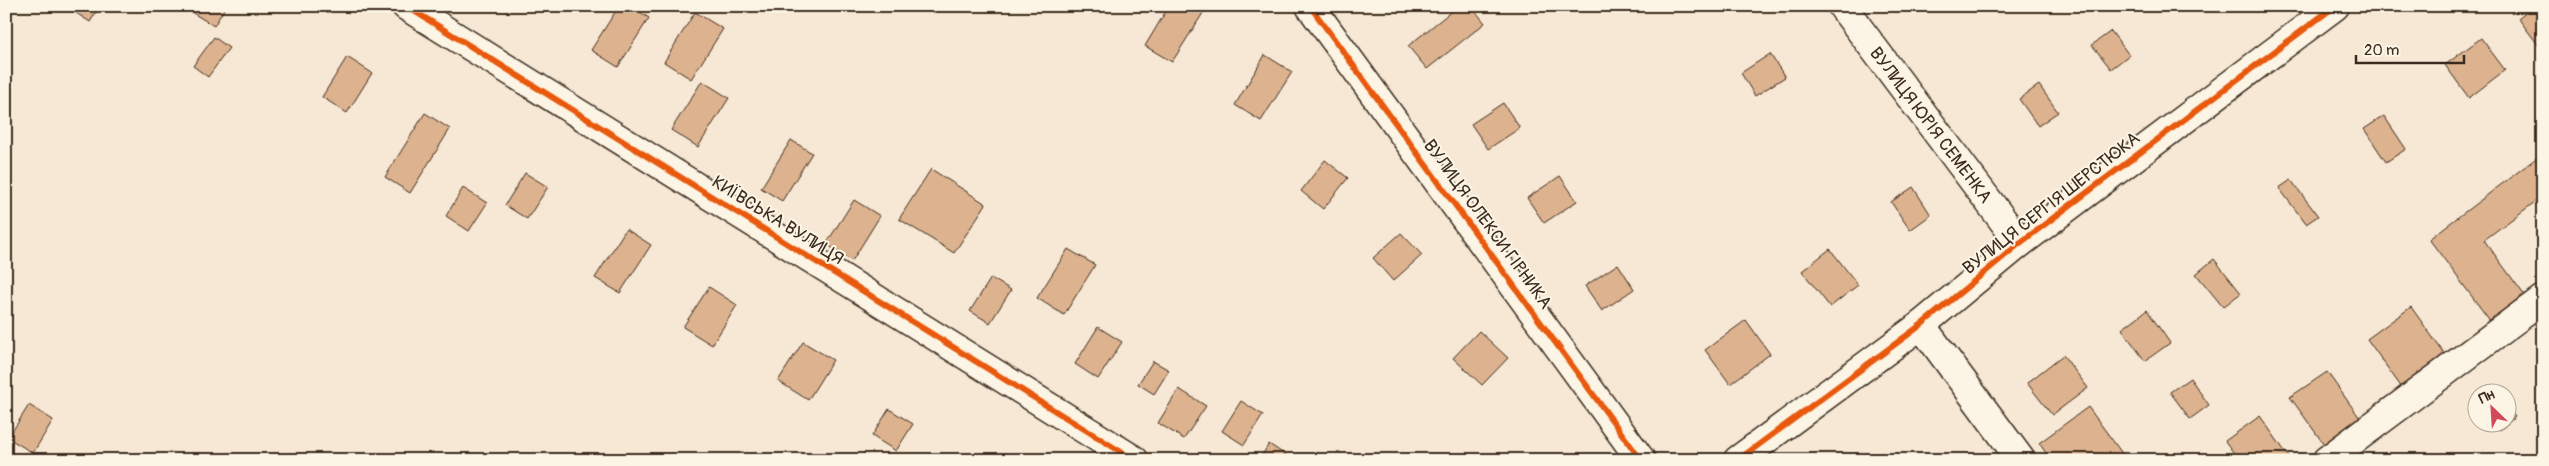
<svg xmlns="http://www.w3.org/2000/svg" width="2549" height="466" viewBox="0 0 2549 466" font-family="Pangolin,sans-serif">
  <style>
    .building { fill: #ddb28e; stroke: #3b2a1e }
    .lines { fill: none; stroke-linecap: round; stroke-linejoin: round }
    .minor-casing { stroke: #3b2a1e; stroke-width: 31 }
    .minor { stroke: #fcf5e5; stroke-width: 28 }
    .cycleway-casing { stroke: #fcf5e5; stroke-width: 9 }
    .cycleway { stroke: #e8590c; stroke-width: 6 }
    .labels { text-anchor: middle; stroke-width: 4; stroke-linejoin: round; paint-order: stroke }
    .street-label { font-size: 18px; fill: #3b2a1e; stroke: #fcf5e5 }
  </style>
  <rect width="100%" height="100%" fill="#f6e8d4"/>
  <filter id="ink" filterUnits="userSpaceOnUse"><feTurbulence type="fractalNoise" baseFrequency=".02" numOctaves="2"/><feDisplacementMap in="SourceGraphic" scale="10" xChannelSelector="R" yChannelSelector="G"/><feConvolveMatrix kernelMatrix="1 2 1 2 8 2 1 2 1" color-interpolation-filters="sRGB"/></filter>
  <g filter="url(#ink)">
    <g class="building">
      <path d="M72,6h28l-10,16 -20,-13z"/>
      <path d="M191,6h35l-12,20 -26,-16z"/>
      <path d="M619,6h12l18,12 -31,49 -27,-17z"/>
      <path d="M1169,6h23l11,7 -31,49 -27,-16z"/>
      <path d="M1458,6h13l14,17 -58,46 -19,-23z"/>
      <path d="M2533,6h10l-1,44 -24,-32z"/>
      <path d="M695,12l28,17 -32,50 -27,-17z"/>
      <path d="M2111,31l18,24 -18,14 -19,-24z"/>
      <path d="M214,37l15,11 -21,29 -15,-11z"/>
      <path d="M2481,38l24,32 -36,28 -24,-33z"/>
      <path d="M1770,54l15,23 -30,19 -14,-23z"/>
      <path d="M1265,55l27,17 -31,49 -26,-16z"/>
      <path d="M347,57l25,16 -25,40 -25,-16z"/>
      <path d="M702,81l27,17 -31,49 -27,-17z"/>
      <path d="M2039,85l19,27 -20,14 -19,-27z"/>
      <path d="M1503,103l17,25 -32,21 -17,-25z"/>
      <path d="M425,113l25,16 -40,64 -25,-16z"/>
      <path d="M2384,116l22,33 -20,13 -22,-33z"/>
      <path d="M791,140l21,13 -30,48 -21,-13z"/>
      <path d="M2543,153v43l-59,44 41,56 -34,26 -62,-83z"/>
      <path d="M1325,160l23,18 -25,31 -22,-18z"/>
      <path d="M931,169l55,35 -32,49 -55,-34z"/>
      <path d="M525,173l23,14 -21,32 -22,-14z"/>
      <path d="M1560,176l17,25 -33,22 -17,-25z"/>
      <path d="M2291,180l27,36 -12,8 -27,-36z"/>
      <path d="M1913,187l18,28 -21,15 -19,-28z"/>
      <path d="M463,188l24,15 -18,28 -23,-15z"/>
      <path d="M854,200l26,16 -28,45 -26,-17z"/>
      <path d="M626,229l25,16 -31,48 -25,-15z"/>
      <path d="M1401,233l21,22 -29,26 -20,-23z"/>
      <path d="M1068,249l27,16 -31,50 -27,-17z"/>
      <path d="M1830,249l28,36 -28,22 -28,-36z"/>
      <path d="M2214,259l27,34 -18,14 -27,-33z"/>
      <path d="M1618,264l16,25 -32,22 -17,-25z"/>
      <path d="M991,278l20,12 -21,33 -20,-12z"/>
      <path d="M709,287l28,18 -25,40 -29,-18z"/>
      <path d="M2411,307l35,49 -44,32 -35,-49z"/>
      <path d="M2147,310l23,33 -25,18 -23,-32z"/>
      <path d="M1746,320l24,34 -40,30 -25,-34z"/>
      <path d="M1098,327l24,15 -24,37 -23,-15z"/>
      <path d="M1479,331l29,27 -26,27 -29,-27z"/>
      <path d="M803,342l30,18 -25,40 -30,-19z"/>
      <path d="M2063,355l25,33 -36,27 -25,-32z"/>
      <path d="M1153,361l16,9 -15,24 -16,-10z"/>
      <path d="M2327,372l35,49 -36,26 -36,-50z"/>
      <path d="M2190,378l19,27 -19,14 -20,-27z"/>
      <path d="M1179,389l27,17 -22,33 -26,-16z"/>
      <path d="M1241,401l22,14 -19,30 -22,-14z"/>
      <path d="M29,405l24,15 -20,33 -25,-15z"/>
      <path d="M2506,406l9,11 -15,13 -6,-6h12z"/>
      <path d="M2088,407l39,53h-76l-12,-17z"/>
      <path d="M889,409l24,15 -17,27 -24,-15z"/>
      <path d="M2260,416l31,44h-52l-14,-19z"/>
      <path d="M1269,444l24,16h-34z"/>
    </g>
    <g class="lines">
      <defs>
        <g id="minor">
          <path d="M406,6l728,454"/>
          <path d="M1310,6l331,454"/>
          <path d="M1842,6l178,237"/>
          <path d="M1921,325l100,135"/>
          <path d="M1738,460l183,-135 99,-82 315,-237"/>
          <path d="M2327,460l216,-161"/>
        </g>
      </defs>
      <use href="#minor" class="minor-casing"/>
      <use href="#minor" class="minor"/>
      <defs>
        <g id="cycleway">
          <path d="M406,6l728,454"/>
          <path d="M1310,6l331,454"/>
          <path d="M1738,460l183,-135 99,-82 315,-237"/>
        </g>
      </defs>
      <use href="#cycleway" class="cycleway-casing"/>
      <use href="#cycleway" class="cycleway"/>
    </g>
  </g>
  <g class="labels">
    <g class="street-label">
      <text transform="translate(1931 125) rotate(53)" y="6">ВУЛИЦЯ ЮРІЯ СЕМЕНКА</text>
      <text transform="translate(2051 203) rotate(-38)" y="6">ВУЛИЦЯ СЕРГІЯ ШЕРСТЮКА</text>
      <text transform="translate(778 220) rotate(32)" y="6">КИЇВСЬКА ВУЛИЦЯ</text>
      <text transform="translate(1488 224) rotate(54)" y="6">ВУЛИЦЯ ОЛЕКСИ ГІРНИКА</text>
    </g>
  </g>
  <rect width="2549" height="466" fill="none" stroke="#fcf5e5" stroke-width="25"/>
  <rect x="12" y="12" width="2524" height="441" fill="none" stroke="#3b2a1e" stroke-width="2" filter="url(#ink)"/>
  <g transform="translate(2492 408) rotate(335)"><circle r="24" fill="#fcf5e5" stroke="#afa495"/>
  <path d="M0-4L9 19L0 12L-9 19Z" fill="#d1495b"/>
  <text y="-8" font-size="14" font-weight="bold" text-anchor="middle" fill="#3b2a1e">Пн</text>
  </g>
  <path d="M2356 55v8h108v-8" fill="none" stroke="#3b2a1e" stroke-width="2.5"/>
  <text x="2364" y="55" font-size="15" fill="#3b2a1e" stroke="#fcf5e5" stroke-width="4" paint-order="stroke">20 m</text>
</svg>
